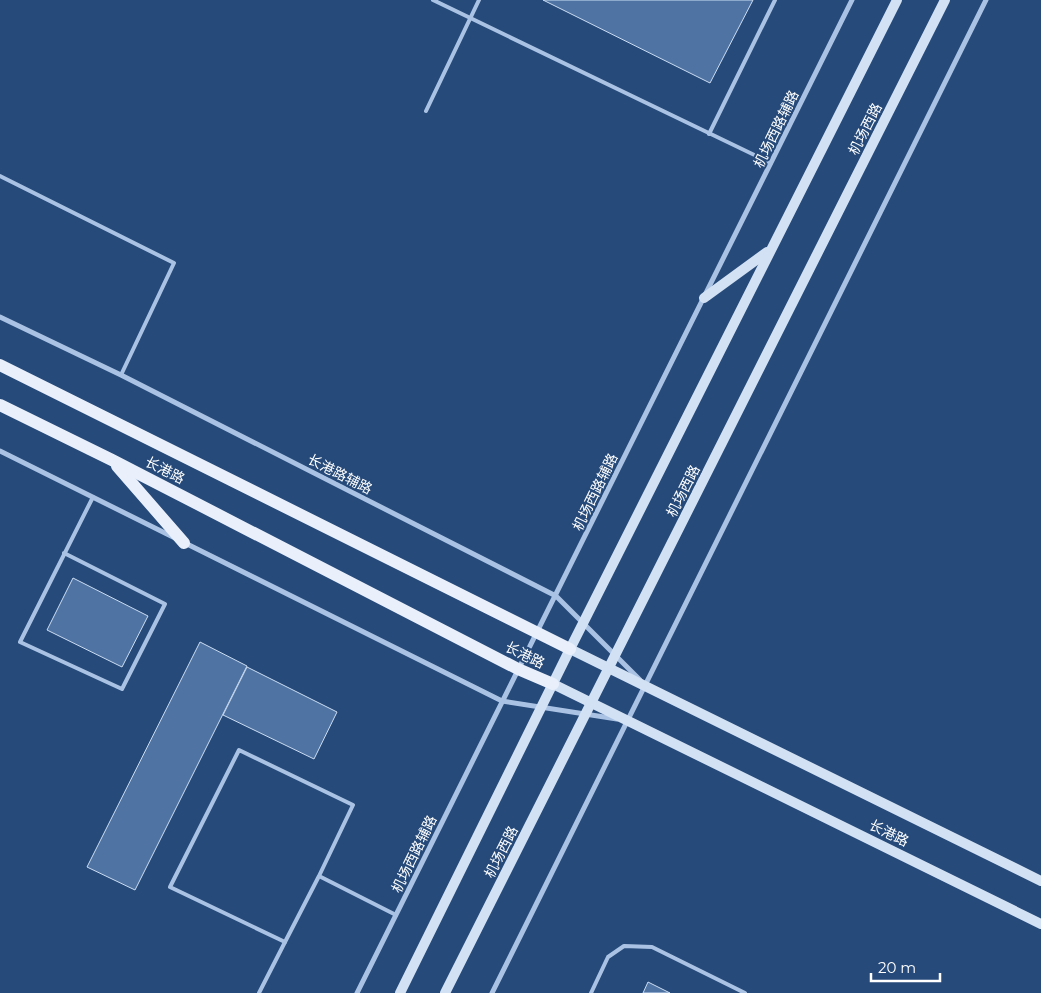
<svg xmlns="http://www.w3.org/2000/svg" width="1041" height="993" viewBox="0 0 1041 993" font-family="Montserrat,'Noto Sans SC',sans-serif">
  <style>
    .building { fill: #4f74a3; stroke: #ccddf3 }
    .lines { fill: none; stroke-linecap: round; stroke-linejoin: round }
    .service { stroke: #aac3e4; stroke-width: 4 }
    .minor { stroke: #aac3e4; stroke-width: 5 }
    .secondary { stroke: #d2e1f4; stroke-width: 10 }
    .primary { stroke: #e9f0fc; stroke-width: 12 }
    .labels { text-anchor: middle; stroke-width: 4; stroke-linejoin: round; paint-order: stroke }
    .street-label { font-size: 14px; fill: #fff; stroke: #264a7a }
  </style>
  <rect width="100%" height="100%" fill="#264a7a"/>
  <g class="building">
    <path d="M543,0h210l-43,83z"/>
    <path d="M73,578l75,38 -26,51 -75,-37z"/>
    <path d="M200,642l47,24 -112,224 -48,-23z"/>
    <path d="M247,667l90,45 -23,47 -91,-44z"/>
    <path d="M648,982l22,11h-27z"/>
  </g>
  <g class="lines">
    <g class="service">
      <path d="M433,0l338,163"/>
      <path d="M426,111l53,-111"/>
      <path d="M709,134l66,-134"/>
      <path d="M0,176l174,87 -53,112"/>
      <path d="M64,553l101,51 -43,85 -102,-47 73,-145"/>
      <path d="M319,876l-34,66 -115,-55 69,-137 114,55 -34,71 77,39"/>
      <path d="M259,993l26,-51"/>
      <path d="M591,993l17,-36 16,-11 28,1 93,46"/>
    </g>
    <g class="minor">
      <path d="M0,317l121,58 435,221 84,84"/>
      <path d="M0,451l175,87"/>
      <path d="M185,543l317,158 115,18"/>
      <path d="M357,993l495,-993"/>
      <path d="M492,993l494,-993"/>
    </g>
    <g class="secondary">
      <path d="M704,298l63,-46"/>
      <path d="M570,649l471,232"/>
      <path d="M553,684l488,240"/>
      <path d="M400,993l170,-344 327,-649"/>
      <path d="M445,993l500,-993"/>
    </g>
    <g class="primary">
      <path d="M0,365l570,284"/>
      <path d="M0,405l112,55 406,209 35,15"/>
      <path d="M117,466l67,77"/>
    </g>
  </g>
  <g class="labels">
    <g class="street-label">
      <text transform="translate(776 129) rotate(-64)" y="5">机场西路辅路</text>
      <text transform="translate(865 129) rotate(-63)" y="5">机场西路</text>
      <text transform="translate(165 470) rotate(27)" y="5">长港路</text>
      <text transform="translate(340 474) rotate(27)" y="5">长港路辅路</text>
      <text transform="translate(683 491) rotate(-63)" y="5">机场西路</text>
      <text transform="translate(595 492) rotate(-64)" y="5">机场西路辅路</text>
      <text transform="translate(525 655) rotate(26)" y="5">长港路</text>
      <text transform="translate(889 833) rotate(26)" y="5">长港路</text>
      <text transform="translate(501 852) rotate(-63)" y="5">机场西路</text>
      <text transform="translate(414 854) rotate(-64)" y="5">机场西路辅路</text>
    </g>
  </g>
  <path d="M871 973v8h69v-8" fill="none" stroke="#ffffff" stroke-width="2.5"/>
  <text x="878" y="973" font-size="15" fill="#ffffff" stroke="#264a7a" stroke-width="4" paint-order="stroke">20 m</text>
</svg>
